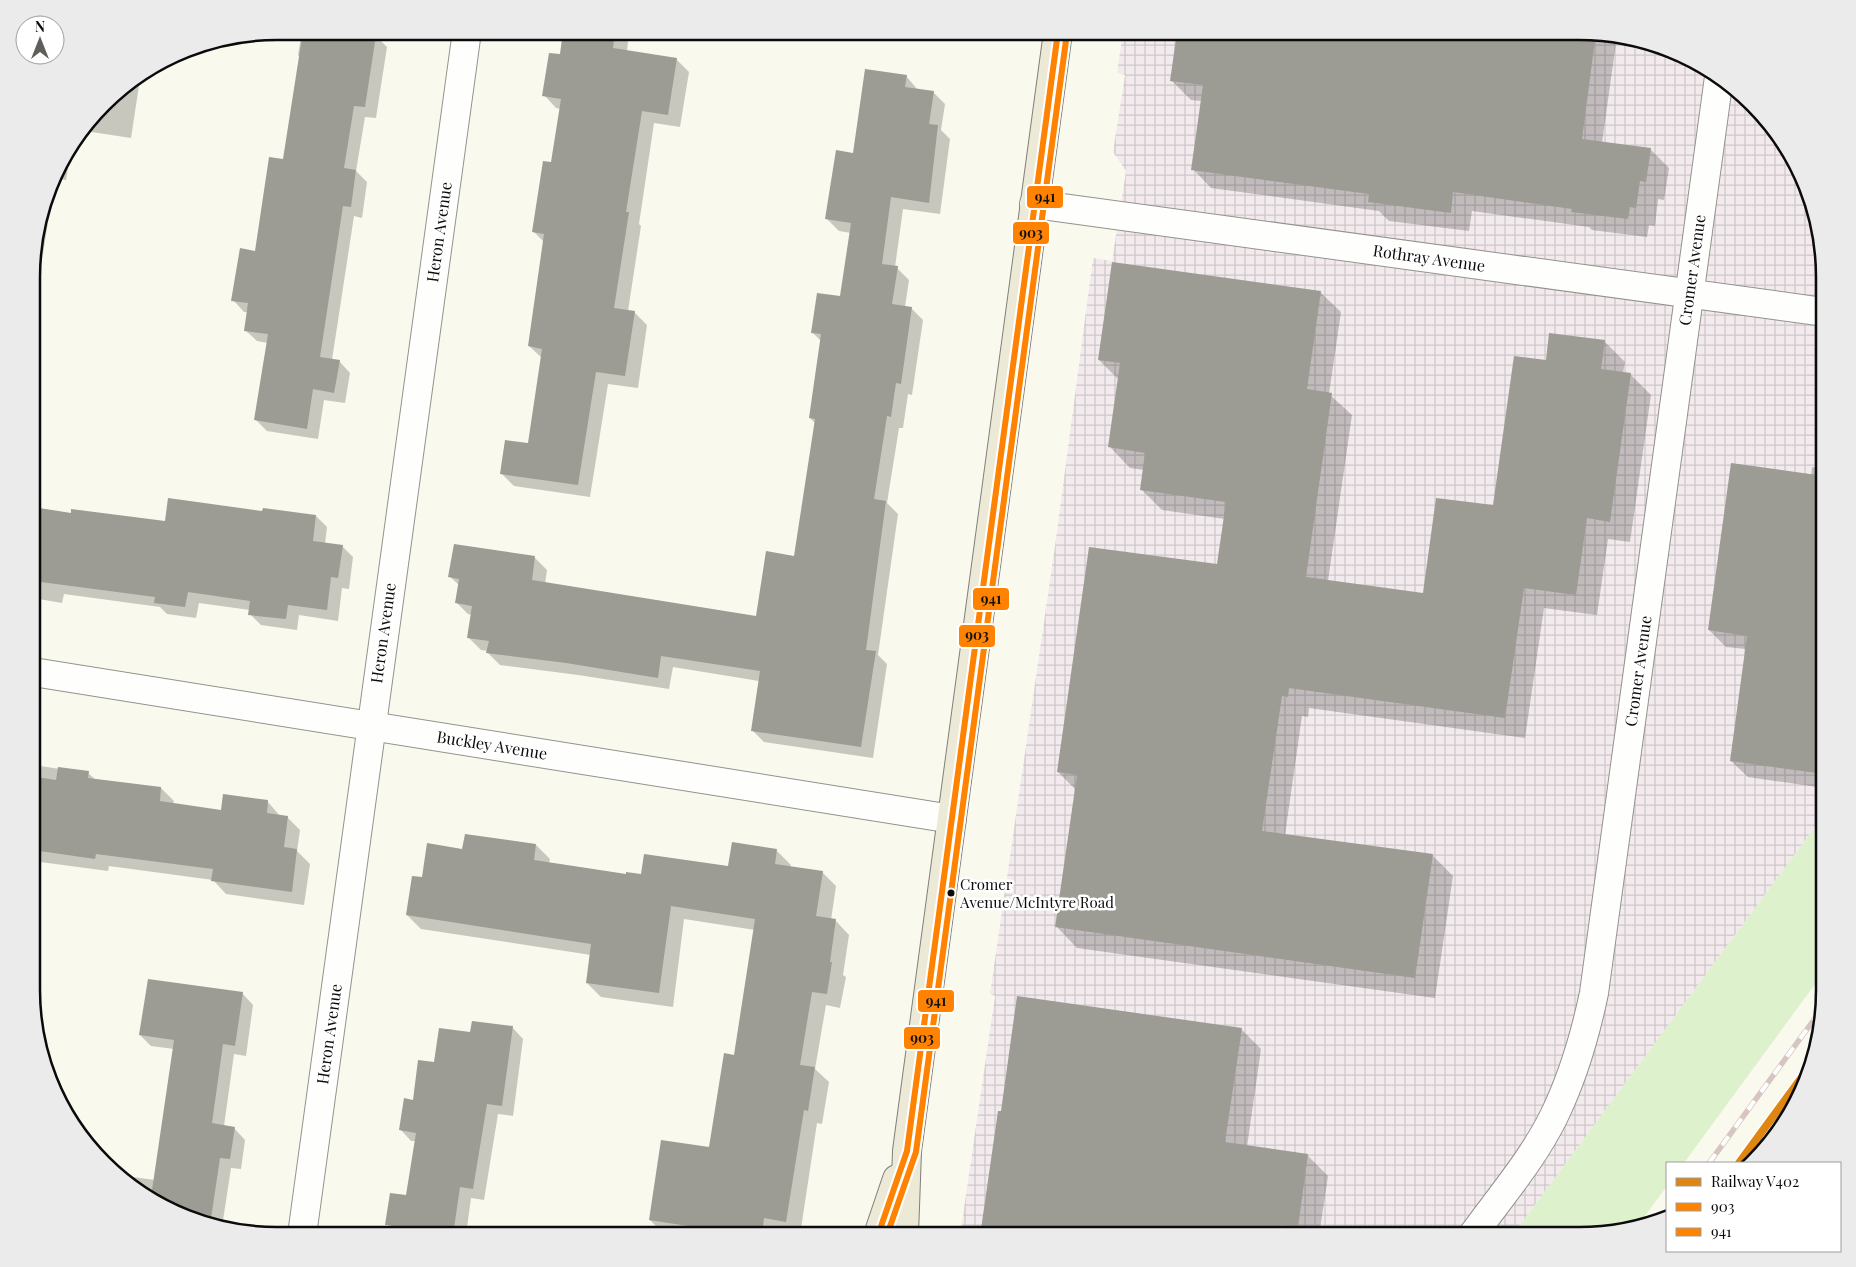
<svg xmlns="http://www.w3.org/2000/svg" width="1856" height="1267" viewBox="0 0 1856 1267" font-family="'Playfair Display',serif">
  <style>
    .industrial { fill: url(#industrial-grid) }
    .grass { fill: #def1cd }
    .shadow { fill: #0003 }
    .building { fill: #9c9b94 }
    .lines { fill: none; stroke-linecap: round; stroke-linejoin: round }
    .minor-casing { stroke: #93928d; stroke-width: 30 }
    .major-casing { stroke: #807f7a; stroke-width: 30 }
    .minor { stroke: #fefefc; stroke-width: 28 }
    .major { stroke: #ece9d6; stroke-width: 28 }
    .rail-casing { stroke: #d7c5c2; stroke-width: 5.5 }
    .rail { stroke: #fff; stroke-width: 4; stroke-dasharray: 11; stroke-linecap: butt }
    .bus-1-casing { stroke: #fff; stroke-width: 10 }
    .bus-2-casing { stroke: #fff; stroke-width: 10 }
    .bus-1 { stroke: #ff8200; stroke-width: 6 }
    .bus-2 { stroke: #ff8200; stroke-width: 6 }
    .rail-1-casing { stroke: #fff; stroke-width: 11 }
    .rail-1 { stroke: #df8512; stroke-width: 8 }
    .bus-dot { fill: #0b0b0b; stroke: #fff; stroke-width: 2 }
    .labels { text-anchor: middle; stroke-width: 5; stroke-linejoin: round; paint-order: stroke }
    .bus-label { font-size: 15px; fill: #0b0b0b; stroke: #fff; text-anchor: start }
    .street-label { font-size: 16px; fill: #0b0b0b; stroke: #fff }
    .rim { fill: none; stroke: #0b0b0b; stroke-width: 2.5 }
    .line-badge { stroke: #fff; stroke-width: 2 }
    .pale-badge-label { font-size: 14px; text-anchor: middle; font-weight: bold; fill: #111 }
  </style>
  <defs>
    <pattern id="industrial-grid" width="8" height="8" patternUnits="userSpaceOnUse" patternTransform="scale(1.25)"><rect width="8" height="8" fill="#f2eaec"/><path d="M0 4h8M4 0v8" fill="none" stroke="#cec7c9"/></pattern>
  </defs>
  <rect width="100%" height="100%" fill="#faf9ee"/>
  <path class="industrial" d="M1123,32h471l64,12 70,38 64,73 24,58 8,49v553l-312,421h-552l35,-240 -5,-2 66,-455 37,-281 19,3 14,-90 -13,-19 12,-77 -8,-2z"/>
  <path class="grass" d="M1824,815v157l-140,191h-17v23l-31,42 -57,8h-67z"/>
  <g class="shadow">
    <path d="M302,31h71l-1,5h4l11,11 -11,71 -11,-1 -9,54 11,11 -5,36 -8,-2 -22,144 7,1 11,12 -5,30 -21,-3 -6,39 -51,-8 -11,-11 12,-77 -11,-2 -12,-11 3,-18h-4l-11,-12 23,-48 28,-92 16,-103 -2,-2z"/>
    <path d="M565,31h53l10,11 -1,9 49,8 13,13 -9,55 -26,-4 -15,101 2,2 -13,85 6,1 13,13 -9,63 -30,-4 -18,113 -76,-11 -13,-13 28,-28 13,-87 -13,-12 15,-104 -11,-11 19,-68 9,-54 -5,-1 -12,-13 17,-39z"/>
    <path d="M1178,32h416l23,4 -15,107 48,6 19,19 -5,32 -6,-1 -3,27 -6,-1 -2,12 -55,-7 -3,-3 -117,-16 -3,20 -80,-10 -10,-10 -168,-23 -18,-19 9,-68 -11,-1 -19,-19z"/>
    <path d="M906,76l12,14 15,2 12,12 -4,26 9,9 -10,75 -37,-5 -8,58 2,1 12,12 -4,27 6,1 12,12 -11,75 -4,-1 -5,34h-4l-12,75 11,11 -20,141 9,9 -14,94 -109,-16 -12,-12 7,-49 -86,-14 -4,22 -91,-14 -78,-10 -12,-12v-2l-7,-1 -12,-12 3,-23 -4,-1 -12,-12 3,-17 -10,-9 86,-18 12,12 -2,14 213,34 37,-61 21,-133 -6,-6 12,-76 -10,-10 29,-35 10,-64 -12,-2 -12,-12 27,-65z"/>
    <path d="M139,78l1,1 -9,59 -46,-7 30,-38z"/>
    <path d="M71,150l-5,30 -11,-2 -22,139v-71l24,-78z"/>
    <path d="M1320,292l21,20 -12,82 23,21 -24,166 96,14 70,-88 53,-145 57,-21 21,21 -2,11 7,1 21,21 -21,147 -22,-3 -11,76 -53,-7 -19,130 -216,-30 -1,9 -6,-1 -17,119 147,20 21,21 -18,122 -358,-50 -20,-21 19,-137 -18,-18 160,-206 7,-47 -63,-9 -20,-20 2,-20 -14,-2 -20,-21 9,-67 -20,-20z"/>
    <path d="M33,329l3,3 -3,16z"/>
    <path d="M1812,467l12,2v319l-76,-11 -17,-16 15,-112 -20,-2 -17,-17 102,-154z"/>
    <path d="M33,508l39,6 94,8 97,-9 1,-3 52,6 11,11 -2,17 17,2 11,11 -4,32 -7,-1 -4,33 -39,-6 -2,15 -36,-5 -11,-11v-4l-51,-7 -3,15 -29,-4 -7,-7 -96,-13 -2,9 -29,-5z"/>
    <path d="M33,765l55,8 8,7 65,8 13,13 -1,3 49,7 46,-9 12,14 7,1 13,13 -3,21 13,13 -6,41 -78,-11 -13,-14 -104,-14 -1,5 -75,-10z"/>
    <path d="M536,845l14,14 -1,4 78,12 15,1 87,-9 48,-16 14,14 -1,2 32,5 14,14 -5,34h4l14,15 -6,40 3,2 -6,31 -14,-3 -11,64 14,13 -7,42 -5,-1 -17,112h-127l-9,-1 -14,-14 60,-71 25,-93 20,-126 -71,-11 -11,88 -72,-10 -14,-14 4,-28 -170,-26 -14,-14 16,-37 40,-28z"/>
    <path d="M242,993l11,12 -7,51 -12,-2 -10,72 10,2 11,12 -4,29 -10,-1 -9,59 -24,-4 -66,-36 1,-10 22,3 19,-131 -23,-3 -11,-11z"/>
    <path d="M512,1027l11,12 -10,77 -15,-2 -14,86 -13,-2 -5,37h-75l1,-6 -6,-5 21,-27 9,-56h-5l-11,-12 14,-28 21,-37 36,-31z"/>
    <path d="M1241,1029l20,20 -14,98 60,8 21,21 -9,60h-338z"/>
  </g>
  <g class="building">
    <path d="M303,31h44l29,4 -11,72 -11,-1 -10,62 12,2 -5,37 -8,-1 -23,151 20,3 -6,33 -21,-4 -6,40 -53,-9 14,-86 -24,-3 4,-28 -17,-2 9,-53 15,3 14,-94 14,2z"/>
    <path d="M563,31h52l-2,17 64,10 -9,57 -26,-4 -16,101h3l-15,96 21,3 -10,65 -29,-4 -18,113 -78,-11 5,-34 23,3 14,-94 -14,-3 16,-112 -12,-2 11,-71 8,1 10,-63 -19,-3 7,-43 11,1z"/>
    <path d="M1177,32h419l-14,107 69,9 -5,34 -6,-1 -4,27 -6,-1 -2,12 -57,-7 1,-3 -119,-17 -2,21 -83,-11 1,-8 -178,-24 12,-85 -33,-4z"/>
    <path d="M865,69l42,6 -2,12 29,4 -5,33 9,1 -9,78 -38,-6 -9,67 16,2 -6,38 20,3 -11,77 -5,-1 -5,34 -4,-1 -13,83 12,2 -20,149 10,1 -15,96 -110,-16 9,-60 -99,-15 -3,22 -92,-15 -80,-10 3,-12 -22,-3 5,-32 -17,-3 4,-24 -11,-2 6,-33 81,12 -3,24 224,36 10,-65 28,5 21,-137 -6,-1 12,-84 -10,-1 6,-40 23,3 11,-73 -26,-4 11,-69 17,3z"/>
    <path d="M1112,262l209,29 -14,98 25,4 -26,184 117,16 13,-95 57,7 21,-149 32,4 3,-27 56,7 -4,29 30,4 -21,149 -23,-4 -11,77 -52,-7 -19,130 -216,-30 -1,9 -6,-1 -20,135 171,23 -18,124 -360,-51 22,-152 -20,-3 32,-225 128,17 9,-62 -86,-12 5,-37 -37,-6 12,-84 -22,-3z"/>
    <path d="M1731,463l93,13v122l-9,66 9,1v109l-94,-13 17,-125 -39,-6z"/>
    <path d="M168,498l94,13 1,-3 53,7 -3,26 30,4 -5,33 -7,-1 -4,33 -39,-5 -2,14 -38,-4 2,-14 -62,-9 -3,15 -31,-4 1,-6 -122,-16v-74l38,6v-4l94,12z"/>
    <path d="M58,767l31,4 -1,7 73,9 -1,14 61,9 2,-16 45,6 -1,13 21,3 -4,31 13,2 -5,43 -81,-11 2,-12 -117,-15 -1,5 -62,-9v-56l3,-17 20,3z"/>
    <path d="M465,834l71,10 -2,16 92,14v-2l15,2 3,-20 84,12 4,-24 45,7 -2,15 48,7 -7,45 20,3 -6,43h2l-5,32 -15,-2 -12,73 15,2 -7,44 -4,-1 -18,112 -22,-4 -2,17h-15l-98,-15 12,-80 48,7 15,-94 10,2 21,-136 -84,-13 -12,87 -73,-10 5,-39 -185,-29 6,-39 10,1 5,-34 35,6z"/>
    <path d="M148,979l95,13 -8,54 -12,-2 -11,79 23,4 -5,32 -10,-1 -10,67 -12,-2 -47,-26 23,-157 -35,-5z"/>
    <path d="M1017,996l225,32 -17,114 83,12 -10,73 -18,-2 -1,11h-299l18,-125h3z"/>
    <path d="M472,1021l41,5 -11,80 -15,-2 -14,85 -13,-2 -7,48h-63l1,-10h-6l5,-32 16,2 10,-62 -17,-3 5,-32 9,2 5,-40 16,2 5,-34 31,4z"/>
  </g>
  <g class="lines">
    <defs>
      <g id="minor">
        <path d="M1034,204l790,108"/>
        <path d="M33,672l919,147"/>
        <path d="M302,1235l165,-1204"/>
        <path d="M1472,1236c28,-39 61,-77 82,-120 19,-39 31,-80 40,-123l125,-916"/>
      </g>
      <g id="major">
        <path d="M878,1235l19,-56"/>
        <path d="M904,1235l3,-84 151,-1119"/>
      </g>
    </defs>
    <use href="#minor" class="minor-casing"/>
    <use href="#major" class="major-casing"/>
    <use href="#minor" class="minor"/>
    <use href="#major" class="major"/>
    <defs>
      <path id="rail" d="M1709,1163l115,-157"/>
    </defs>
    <use href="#rail" class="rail-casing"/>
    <use href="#rail" class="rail"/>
    <defs>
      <path id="bus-1" d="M878,1235l29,-84 151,-1119"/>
      <path id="bus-2" d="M887,1235l29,-83 151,-1119"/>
    </defs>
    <use href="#bus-1" class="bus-1-casing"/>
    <use href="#bus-2" class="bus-2-casing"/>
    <use href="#bus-1" class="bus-1"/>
    <use href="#bus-2" class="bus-2"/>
    <defs>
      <path id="rail-1" d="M1739,1163l74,-101"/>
    </defs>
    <use href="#rail-1" class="rail-1-casing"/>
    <use href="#rail-1" class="rail-1"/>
  </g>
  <circle class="bus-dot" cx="951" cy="893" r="4.5"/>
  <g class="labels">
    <g class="bus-label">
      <text x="960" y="890">Cromer<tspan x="960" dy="18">Avenue/McIntyre Road</tspan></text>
    </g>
    <g class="street-label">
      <text transform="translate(439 232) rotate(-82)" y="6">Heron Avenue</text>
      <text transform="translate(1429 258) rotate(8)" y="6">Rothray Avenue</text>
      <text transform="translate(1692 270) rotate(-82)" y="6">Cromer Avenue</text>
      <text transform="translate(383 633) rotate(-82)" y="6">Heron Avenue</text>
      <text transform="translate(1638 671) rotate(-82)" y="6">Cromer Avenue</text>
      <text transform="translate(492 745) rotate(9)" y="6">Buckley Avenue</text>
      <text transform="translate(329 1034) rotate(-82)" y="6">Heron Avenue</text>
    </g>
  </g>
  <path d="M0 0H1856V1267H0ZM277 40H1579A237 237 0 0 1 1816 277V990A237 237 0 0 1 1579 1227H277A237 237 0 0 1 40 990V277A237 237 0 0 1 277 40Z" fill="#ebebeb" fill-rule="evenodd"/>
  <path class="rim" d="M277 40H1579A237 237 0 0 1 1816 277V990A237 237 0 0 1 1579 1227H277A237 237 0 0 1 40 990V277A237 237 0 0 1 277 40Z"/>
  <g class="line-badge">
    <rect x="1026" y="185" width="38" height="24" rx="5" fill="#ff8200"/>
    <rect x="1012" y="221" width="38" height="24" rx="5" fill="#ff8200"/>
    <rect x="972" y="587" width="38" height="24" rx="5" fill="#ff8200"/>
    <rect x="958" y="624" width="38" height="24" rx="5" fill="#ff8200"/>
    <rect x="917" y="989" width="38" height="24" rx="5" fill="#ff8200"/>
    <rect x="903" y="1026" width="38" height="24" rx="5" fill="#ff8200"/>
  </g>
  <g class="pale-badge-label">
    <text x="1045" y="202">941</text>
    <text x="1031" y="238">903</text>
    <text x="991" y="604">941</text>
    <text x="977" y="640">903</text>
    <text x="936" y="1006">941</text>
    <text x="922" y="1043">903</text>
  </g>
  <rect x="1666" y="1162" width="175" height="90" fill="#ffffff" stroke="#9d9d9d"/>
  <rect x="1676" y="1178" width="25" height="8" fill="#df8512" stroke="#9d9d9d"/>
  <text x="1711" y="1187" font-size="15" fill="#0b0b0b">Railway V402</text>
  <rect x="1676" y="1203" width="25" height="8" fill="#ff8200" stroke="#9d9d9d"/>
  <text x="1711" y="1212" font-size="15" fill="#0b0b0b">903</text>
  <rect x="1676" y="1228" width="25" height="8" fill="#ff8200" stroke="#9d9d9d"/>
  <text x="1711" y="1237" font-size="15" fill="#0b0b0b">941</text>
  <g transform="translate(40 40)"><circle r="24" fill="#ffffff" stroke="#9d9d9d"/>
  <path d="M0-4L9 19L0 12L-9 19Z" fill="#5f5e5a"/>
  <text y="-8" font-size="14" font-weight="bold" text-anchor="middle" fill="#0b0b0b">N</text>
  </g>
</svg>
